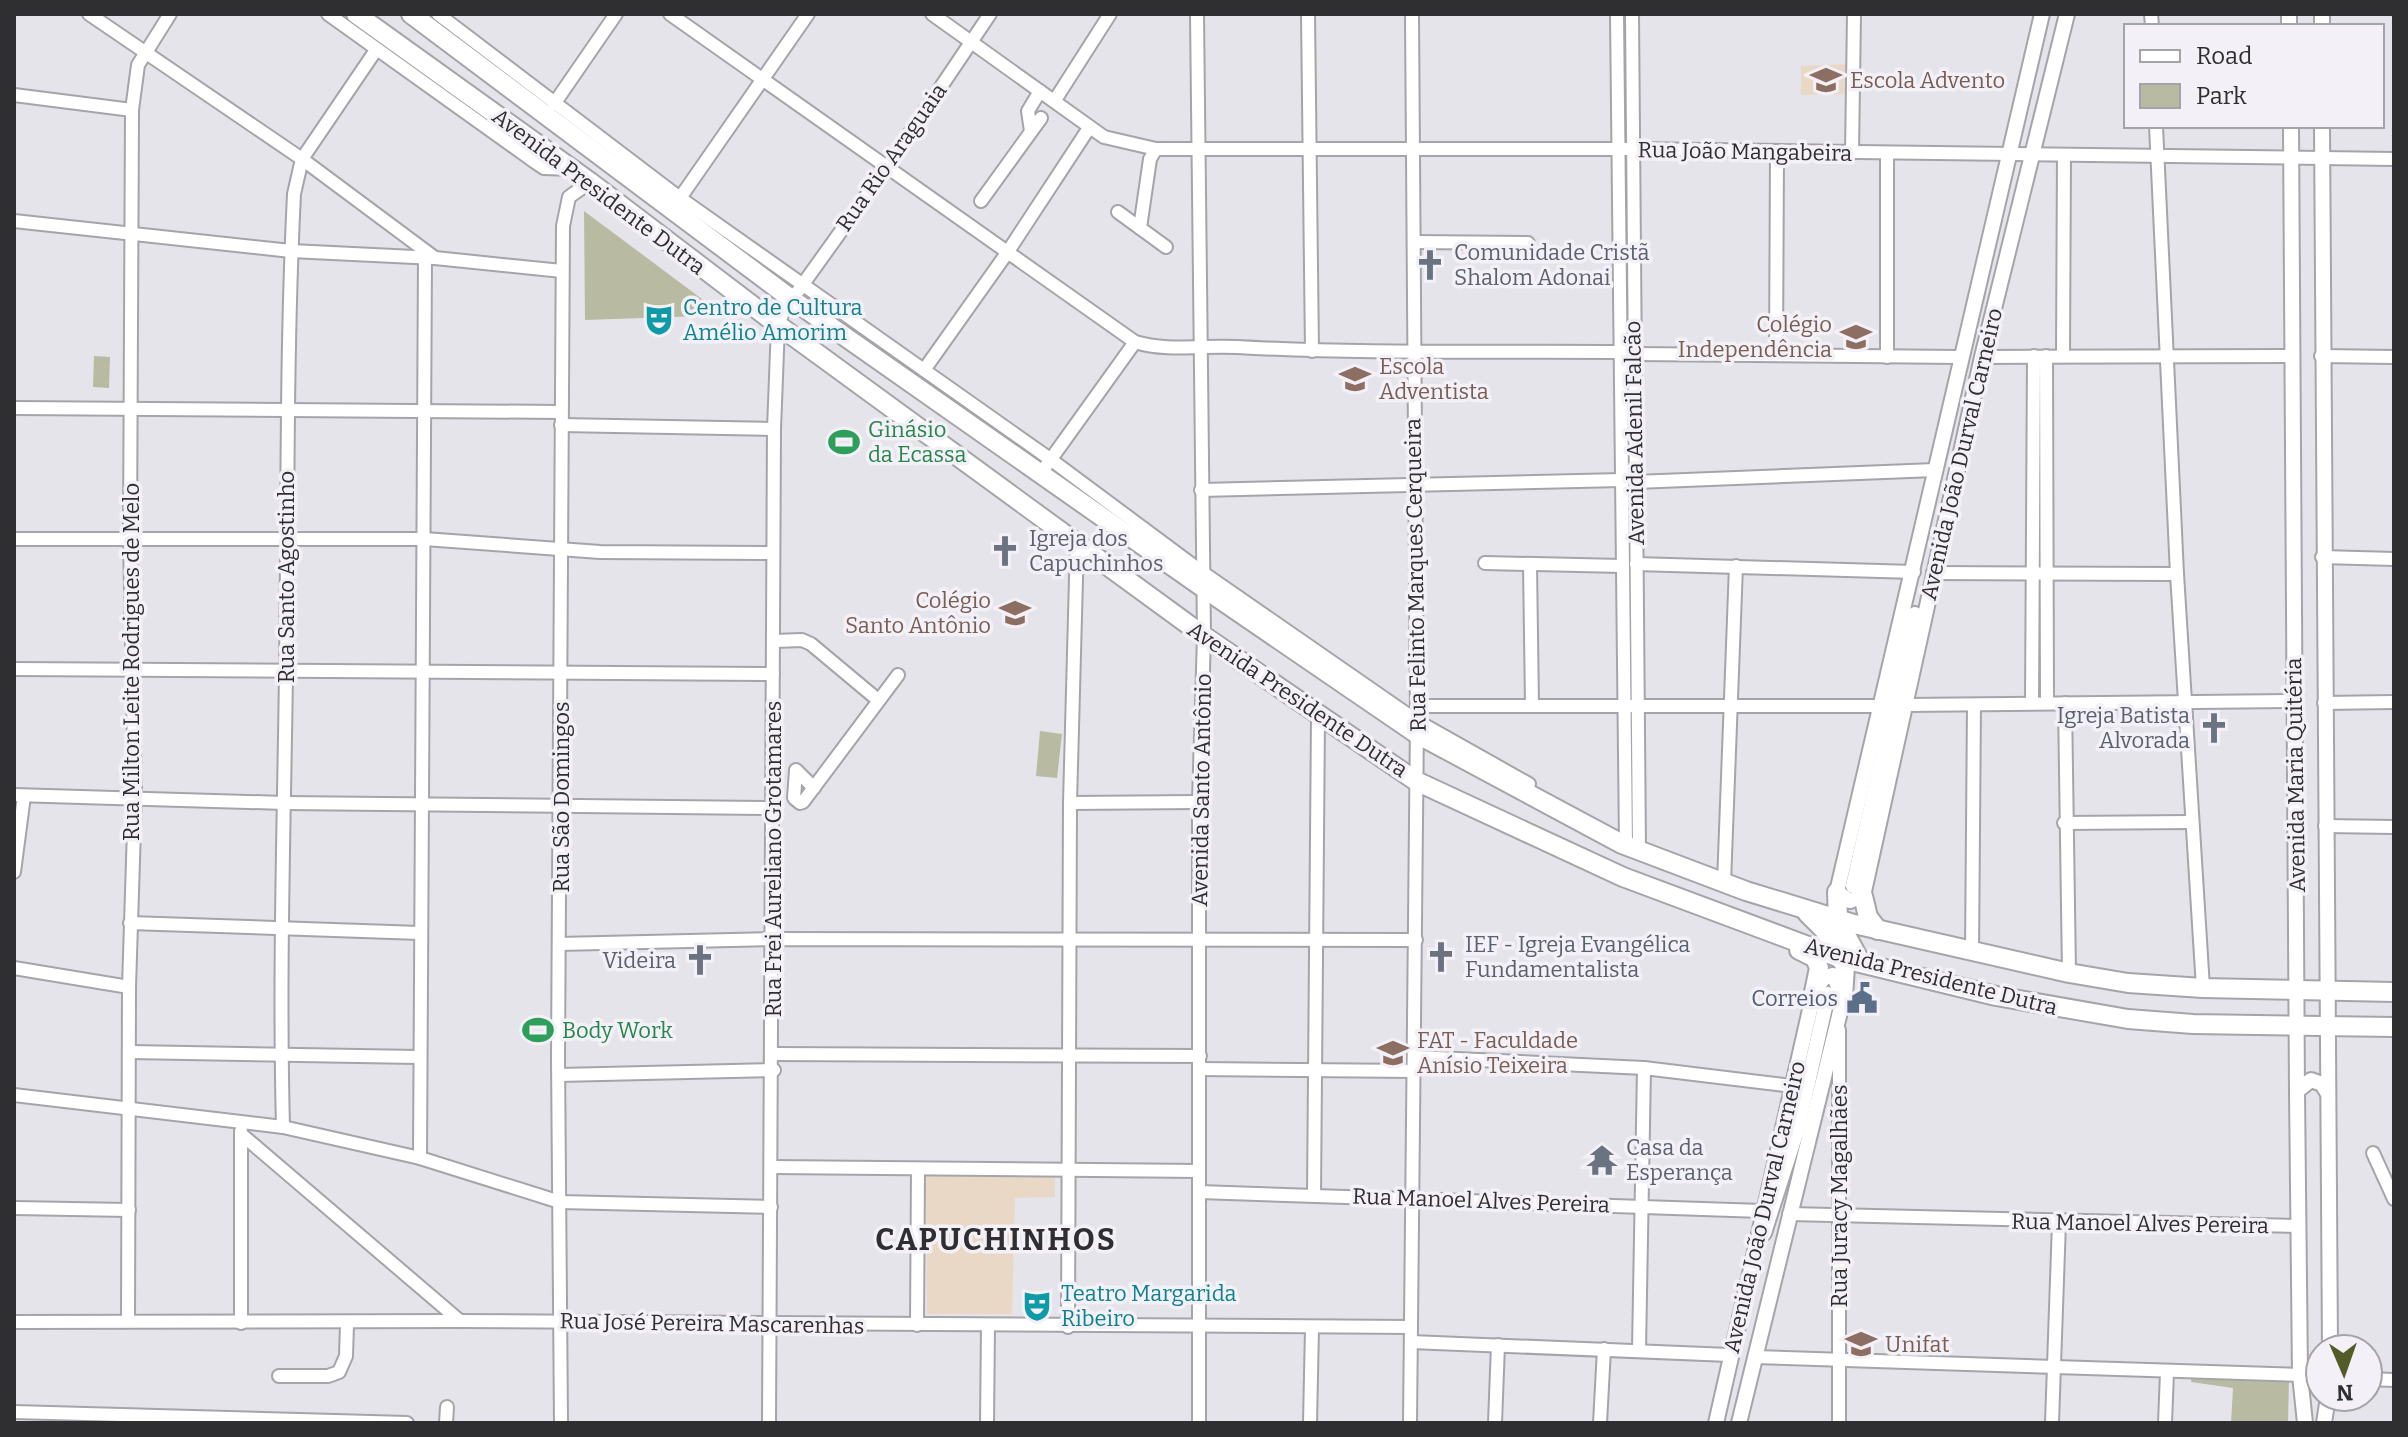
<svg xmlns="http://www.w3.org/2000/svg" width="2408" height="1437" viewBox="0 0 2408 1437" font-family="Bitter,serif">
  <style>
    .education { fill: #ead8c7 }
    .green { fill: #b8bba1 }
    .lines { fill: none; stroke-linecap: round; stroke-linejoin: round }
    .minor-casing { stroke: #a5a4aa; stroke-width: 16 }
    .major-casing { stroke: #a5a4aa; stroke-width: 18 }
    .highway-casing { stroke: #a5a4aa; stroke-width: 22 }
    .minor { stroke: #fff; stroke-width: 12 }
    .major { stroke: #fff; stroke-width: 14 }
    .highway { stroke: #fff; stroke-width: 18 }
    .labels { text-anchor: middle; stroke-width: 7; stroke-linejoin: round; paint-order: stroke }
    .education-label { font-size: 22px; fill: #785e54; stroke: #f3f1f7; text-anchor: start }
    .street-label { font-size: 22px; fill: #2f2f31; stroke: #f3f1f7 }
    .worship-label { font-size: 22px; fill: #5b616d; stroke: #f3f1f7; text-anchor: start }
    .culture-label { font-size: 22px; fill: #0d838f; stroke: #f3f1f7; text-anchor: start }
    .leisure-label { font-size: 22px; fill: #27864d; stroke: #f3f1f7; text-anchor: start }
    .service-label { font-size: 22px; fill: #4e5e75; stroke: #f3f1f7; text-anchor: end }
    .district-label { font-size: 30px; font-weight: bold; letter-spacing: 2px; fill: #2f2f31; stroke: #f3f1f7 }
  </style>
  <rect width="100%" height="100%" fill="#e5e4ea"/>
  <g class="education">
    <path d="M1851,64l1,30 -51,1v-29z"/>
    <path d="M926,1176h129v21l-40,1 -3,116h-85z"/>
  </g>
  <g class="green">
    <path d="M584,211l126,94 -9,11 -116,4z"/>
    <path d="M94,356l16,1 -1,31 -16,-1z"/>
    <path d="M1040,731l22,3 -5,44 -21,-2z"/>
    <path d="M2192,1375l97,3 -1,45h-57l2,-35 -42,-6z"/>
  </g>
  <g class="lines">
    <defs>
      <g id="minor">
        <path d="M89,14l213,145 133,99"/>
        <path d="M328,14l207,148 9,6 28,1"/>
        <path d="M438,14l242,184 370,261 152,113 215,149 112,63"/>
        <path d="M670,14l465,328c33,10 67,3 102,5 127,7 255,4 383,5"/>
        <path d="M932,14l172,123 52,12h477l761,10"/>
        <path d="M1197,14l7,622 -5,166v621"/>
        <path d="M1308,14l4,337"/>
        <path d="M1617,14l9,832"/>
        <path d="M1632,14l7,837"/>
        <path d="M2151,14l1,12"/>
        <path d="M14,95l118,15"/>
        <path d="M1055,100l55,-86"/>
        <path d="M554,104l62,-90"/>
        <path d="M2156,126l21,448 26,414"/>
        <path d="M1031,131l-3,-20 12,-20"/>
        <path d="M1156,149l-6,10 -10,69 26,19"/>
        <path d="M1852,153l2,-139"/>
        <path d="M1887,153v204"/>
        <path d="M680,198l128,-184"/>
        <path d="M981,201l60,-83"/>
        <path d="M1118,212l22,16"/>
        <path d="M14,221l277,30 144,7 127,13"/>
        <path d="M1415,242l113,1"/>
        <path d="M1633,354l328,3"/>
        <path d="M1776,355l1,-203"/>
        <path d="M2046,356l1,347"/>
        <path d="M2063,356l1,-201"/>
        <path d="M2321,356l73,1"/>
        <path d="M1982,357l308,-1"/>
        <path d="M924,370l83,-117 82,-125"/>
        <path d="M14,408l546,4"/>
        <path d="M561,425l213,4"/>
        <path d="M1046,466l89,-124"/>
        <path d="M1635,482l300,-12"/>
        <path d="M1201,490l421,-10"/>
        <path d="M14,539h410l176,13 173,1"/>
        <path d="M2322,557l72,2"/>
        <path d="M1485,563l137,3"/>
        <path d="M1530,564l2,141"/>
        <path d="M1636,564l278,8"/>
        <path d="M1933,573l244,1"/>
        <path d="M774,641l28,-1 9,4 67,56"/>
        <path d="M14,669l759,5"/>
        <path d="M2032,703l2,-347"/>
        <path d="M2065,703l4,270"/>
        <path d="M2324,703l70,-1"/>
        <path d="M1906,705l388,-4"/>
        <path d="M1417,706h463"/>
        <path d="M814,788l-18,-18 -2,28 6,5 3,-1 95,-127"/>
        <path d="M14,795l270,8 489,5"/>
        <path d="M1070,803l129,-1"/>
        <path d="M2064,823l127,-1"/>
        <path d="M2325,826l69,1"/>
        <path d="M14,872l10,-76"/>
        <path d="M1724,883l12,-317"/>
        <path d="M130,923l290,10"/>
        <path d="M559,944l214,-5 643,1"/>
        <path d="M1972,953l2,-248"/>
        <path d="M14,968l115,19"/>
        <path d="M1839,1030v393"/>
        <path d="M130,1052l288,5"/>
        <path d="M773,1054l427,2"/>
        <path d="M1415,1057l229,11 148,18"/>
        <path d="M1200,1069l215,2"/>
        <path d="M559,1075l215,-5"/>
        <path d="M14,1095l269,32 137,31 140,44 211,5"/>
        <path d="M283,1127c-4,-152 1,-303 3,-454 2,-160 0,-319 8,-479l8,-35 74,-109"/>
        <path d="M241,1134l219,187"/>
        <path d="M2373,1153l21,46"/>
        <path d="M420,1158l5,-900"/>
        <path d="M772,1167l427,4"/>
        <path d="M1199,1192l563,19"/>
        <path d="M1314,1195l4,-478"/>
        <path d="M14,1208l115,2"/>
        <path d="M1789,1214l510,12"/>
        <path d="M128,1321l1,-334 6,-190 -5,-259 2,-428 6,-45 32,-51"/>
        <path d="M14,1322l446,-1 951,6"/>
        <path d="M241,1323v-192"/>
        <path d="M917,1325l1,-156"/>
        <path d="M1068,1327l2,-524 7,-262"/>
        <path d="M1411,1342l318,13"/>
        <path d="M1639,1350l5,-282"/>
        <path d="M1755,1357l545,18"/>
        <path d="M279,1376h49l11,-4 7,-16 1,-32"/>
        <path d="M2368,1379l26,1"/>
        <path d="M14,1412l393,11"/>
        <path d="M446,1423l1,-16"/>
        <path d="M561,1423l-3,-365 5,-832 6,-29 21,-15"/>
        <path d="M769,1423l5,-994 4,-104 5,-13 104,-145 103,-153"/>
        <path d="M987,1423l1,-97"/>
        <path d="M1310,1423l2,-95"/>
        <path d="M1410,1423l7,-702 -5,-707"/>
        <path d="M1495,1423l3,-78"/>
        <path d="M1600,1423l4,-74"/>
        <path d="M2052,1423l7,-201"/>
        <path d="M2165,1423l2,-51"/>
      </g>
      <g id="major">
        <path d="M2042,14l-205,878 13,9 13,-5 119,-539 85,-343"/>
        <path d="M2289,14v12"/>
        <path d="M2322,26v-12"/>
        <path d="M2291,126l6,965 3,284 5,48"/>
        <path d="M2322,126l8,1223"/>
        <path d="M1853,886l62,-272"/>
        <path d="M2297,1091l14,-11 11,4 5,8"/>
        <path d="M1764,1233l34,-106 30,-133"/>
        <path d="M1716,1423l98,-431 10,-14 9,-3 10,22 -4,19 -100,407"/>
        <path d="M2324,1423l4,-26"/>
      </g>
      <g id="highway">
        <path d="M356,14l234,168 188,143 426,311 212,145 207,96 217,81 156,38 132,23 65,5 201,3"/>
        <path d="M411,14l379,284 412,289 215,147 205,110 124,47 108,33 215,49 59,10 75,5 191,4"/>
        <path d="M1837,892l1,28 22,41"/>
        <path d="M1863,896l5,21 10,13"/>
        <path d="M1807,913l17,17 21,36 -2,31"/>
        <path d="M1799,950l16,8 4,10 -5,24"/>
      </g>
    </defs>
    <use href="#minor" class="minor-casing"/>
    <use href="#major" class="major-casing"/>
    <use href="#highway" class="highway-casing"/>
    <use href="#minor" class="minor"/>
    <use href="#major" class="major"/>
    <use href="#highway" class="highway"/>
  </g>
  <defs>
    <symbol id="school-bare" viewBox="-9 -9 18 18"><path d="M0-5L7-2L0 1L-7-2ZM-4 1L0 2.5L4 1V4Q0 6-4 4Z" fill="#8d6e63" stroke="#f3f1f7" stroke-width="2.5" paint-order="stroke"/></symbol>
    <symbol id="church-bare" viewBox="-9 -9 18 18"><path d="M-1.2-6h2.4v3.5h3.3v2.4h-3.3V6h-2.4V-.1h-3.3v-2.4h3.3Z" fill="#6b7280" stroke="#f3f1f7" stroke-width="2.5" paint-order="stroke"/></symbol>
    <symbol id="theatre-bare" viewBox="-9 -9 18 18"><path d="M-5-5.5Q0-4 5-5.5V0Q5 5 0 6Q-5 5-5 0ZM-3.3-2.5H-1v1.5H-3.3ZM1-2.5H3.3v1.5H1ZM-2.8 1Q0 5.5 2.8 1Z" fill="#0f9aa8" stroke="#f3f1f7" stroke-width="2.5" paint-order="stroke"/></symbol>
    <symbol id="stadium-bare" viewBox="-9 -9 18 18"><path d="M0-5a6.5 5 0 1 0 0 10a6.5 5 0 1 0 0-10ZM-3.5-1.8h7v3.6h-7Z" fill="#2e9e5b" stroke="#f3f1f7" stroke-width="2.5" paint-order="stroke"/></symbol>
    <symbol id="civic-bare" viewBox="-9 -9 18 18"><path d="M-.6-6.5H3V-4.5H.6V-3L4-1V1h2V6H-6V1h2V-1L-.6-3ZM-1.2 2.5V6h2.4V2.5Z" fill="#5c6f8a" stroke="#f3f1f7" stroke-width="2.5" paint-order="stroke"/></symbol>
    <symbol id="university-bare" viewBox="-9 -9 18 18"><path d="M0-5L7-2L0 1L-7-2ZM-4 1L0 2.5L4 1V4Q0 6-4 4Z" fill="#8d6e63" stroke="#f3f1f7" stroke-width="2.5" paint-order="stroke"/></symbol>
    <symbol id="temple-bare" viewBox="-9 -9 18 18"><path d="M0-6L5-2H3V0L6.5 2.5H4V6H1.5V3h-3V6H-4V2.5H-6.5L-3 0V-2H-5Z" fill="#6b7280" stroke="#f3f1f7" stroke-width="2.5" paint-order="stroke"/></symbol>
  </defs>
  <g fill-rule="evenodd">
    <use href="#school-bare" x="1804" y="58" width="44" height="44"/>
    <use href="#church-bare" x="1408" y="243" width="44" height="44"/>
    <use href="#theatre-bare" x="637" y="298" width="44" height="44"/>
    <use href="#school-bare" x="1834" y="315" width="44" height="44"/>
    <use href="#school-bare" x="1333" y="357" width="44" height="44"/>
    <use href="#stadium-bare" x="822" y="420" width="44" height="44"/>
    <use href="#church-bare" x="983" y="529" width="44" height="44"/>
    <use href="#school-bare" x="993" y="591" width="44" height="44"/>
    <use href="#church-bare" x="2192" y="706" width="44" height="44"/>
    <use href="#church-bare" x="1419" y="935" width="44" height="44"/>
    <use href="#church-bare" x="678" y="938" width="44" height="44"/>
    <use href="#civic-bare" x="1840" y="976" width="44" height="44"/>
    <use href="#stadium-bare" x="516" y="1008" width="44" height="44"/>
    <use href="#university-bare" x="1371" y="1031" width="44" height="44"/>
    <use href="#temple-bare" x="1580" y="1138" width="44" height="44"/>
    <use href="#theatre-bare" x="1015" y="1284" width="44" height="44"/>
    <use href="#university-bare" x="1839" y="1322" width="44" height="44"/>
  </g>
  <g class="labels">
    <g class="education-label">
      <text x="1850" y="88">Escola Advento</text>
      <text x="1832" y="332" text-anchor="end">Colégio<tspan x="1832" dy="25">Independência</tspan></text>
      <text x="1379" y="374">Escola<tspan x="1379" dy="25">Adventista</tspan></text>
      <text x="991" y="608" text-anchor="end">Colégio<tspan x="991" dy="25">Santo Antônio</tspan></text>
      <text x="1417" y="1048">FAT - Faculdade<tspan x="1417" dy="25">Anísio Teixeira</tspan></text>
      <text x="1885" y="1352">Unifat</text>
    </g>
    <g class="street-label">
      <text transform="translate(1745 151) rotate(1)" y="8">Rua João Mangabeira</text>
      <text transform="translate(891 157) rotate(-55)" y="8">Rua Rio Araguaia</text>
      <text transform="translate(599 191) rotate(37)" y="8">Avenida Presidente Dutra</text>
      <text transform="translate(1634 433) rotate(-91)" y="8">Avenida Adenil Falcão</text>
      <text transform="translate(1961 454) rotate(-77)" y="8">Avenida João Durval Carneiro</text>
      <text transform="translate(1415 575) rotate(-91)" y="8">Rua Felinto Marques Cerqueira</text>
      <text transform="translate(286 577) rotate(-90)" y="8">Rua Santo Agostinho</text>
      <text transform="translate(131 662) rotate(-90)" y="8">Rua Milton Leite Rodrigues de Melo</text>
      <text transform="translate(1298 699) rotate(34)" y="8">Avenida Presidente Dutra</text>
      <text transform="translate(2295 775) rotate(-91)" y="8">Avenida Maria Quitéria</text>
      <text transform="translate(1201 790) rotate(-89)" y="8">Avenida Santo Antônio</text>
      <text transform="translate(561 797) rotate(-90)" y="8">Rua São Domingos</text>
      <text transform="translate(773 859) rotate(-90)" y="8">Rua Frei Aureliano Grotamares</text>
      <text transform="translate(1931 976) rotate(14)" y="8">Avenida Presidente Dutra</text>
      <text transform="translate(1839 1196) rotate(-90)" y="8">Rua Juracy Magalhães</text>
      <text transform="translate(1481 1200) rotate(2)" y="8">Rua Manoel Alves Pereira</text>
      <text transform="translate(1764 1207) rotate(-77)" y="8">Avenida João Durval Carneiro</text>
      <text transform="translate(2140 1223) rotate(1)" y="8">Rua Manoel Alves Pereira</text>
      <text transform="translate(712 1323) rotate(1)" y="8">Rua José Pereira Mascarenhas</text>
    </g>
    <g class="worship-label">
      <text x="1454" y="260">Comunidade Cristã<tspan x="1454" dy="25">Shalom Adonai</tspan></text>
      <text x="1029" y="546">Igreja dos<tspan x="1029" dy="25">Capuchinhos</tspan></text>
      <text x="2190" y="723" text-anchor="end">Igreja Batista<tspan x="2190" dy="25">Alvorada</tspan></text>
      <text x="1465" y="952">IEF - Igreja Evangélica<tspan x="1465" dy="25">Fundamentalista</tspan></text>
      <text x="676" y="968" text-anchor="end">Videira</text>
      <text x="1626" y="1155">Casa da<tspan x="1626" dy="25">Esperança</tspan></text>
    </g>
    <g class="culture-label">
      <text x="683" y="315">Centro de Cultura<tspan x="683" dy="25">Amélio Amorim</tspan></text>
      <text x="1061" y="1301">Teatro Margarida<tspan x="1061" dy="25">Ribeiro</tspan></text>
    </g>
    <g class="leisure-label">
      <text x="868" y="437">Ginásio<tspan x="868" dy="25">da Ecassa</tspan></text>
      <text x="562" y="1038">Body Work</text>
    </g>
    <g class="service-label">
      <text x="1838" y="1006">Correios</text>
    </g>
    <g class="district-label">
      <text x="996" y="1250">CAPUCHINHOS</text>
    </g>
  </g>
  <rect width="2408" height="1437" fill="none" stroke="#2f2f31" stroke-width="32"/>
  <rect x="2124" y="24" width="260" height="104" fill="#f3f1f7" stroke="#a5a3a8" stroke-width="2"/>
  <rect x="2140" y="50" width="40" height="12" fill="#ffffff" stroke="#a5a3a8" stroke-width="2"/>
  <text x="2196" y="64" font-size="24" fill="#2f2f31">Road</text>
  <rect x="2140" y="84" width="40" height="24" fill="#b8bba1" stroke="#a5a3a8" stroke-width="2"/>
  <text x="2196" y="104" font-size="24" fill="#2f2f31">Park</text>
  <g transform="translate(2344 1373) rotate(178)"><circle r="38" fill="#f3f1f7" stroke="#a5a3a8" stroke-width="2"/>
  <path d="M0-6L14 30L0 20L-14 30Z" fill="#535b29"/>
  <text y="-12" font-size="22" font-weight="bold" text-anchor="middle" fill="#2f2f31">N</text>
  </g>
</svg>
